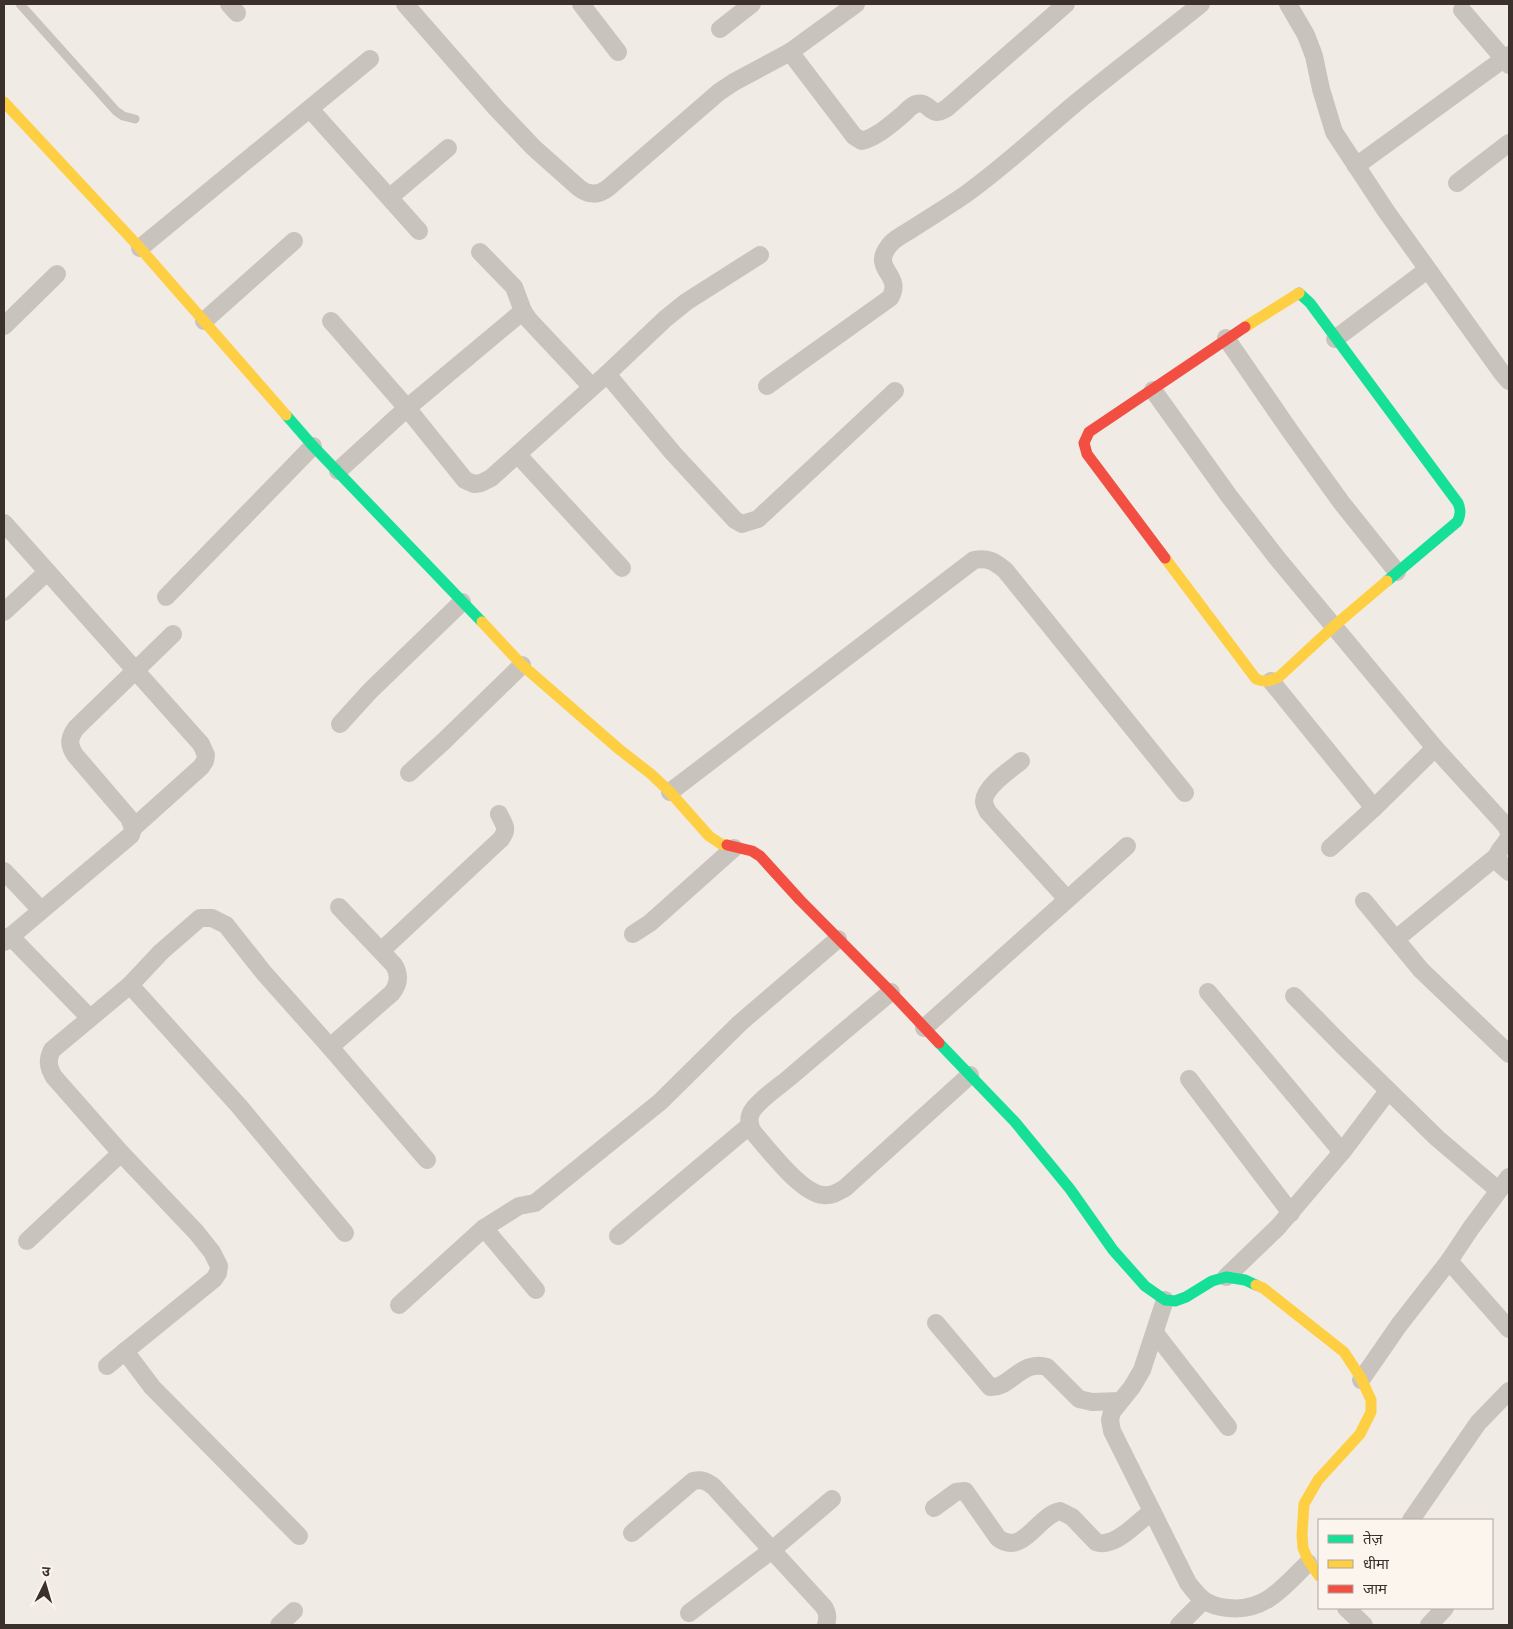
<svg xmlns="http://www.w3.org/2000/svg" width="1513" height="1629" viewBox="0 0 1513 1629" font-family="'Titillium Web','Noto Sans Devanagari',sans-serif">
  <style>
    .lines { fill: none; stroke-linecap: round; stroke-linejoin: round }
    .lane { stroke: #c9c3be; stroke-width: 9 }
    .street { stroke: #c9c3be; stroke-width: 18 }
    .fast { stroke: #16e098; stroke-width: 11 }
    .slow { stroke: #ffcf43; stroke-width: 11 }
    .jam { stroke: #f24e42; stroke-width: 11 }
  </style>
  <rect width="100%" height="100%" fill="#f0ebe5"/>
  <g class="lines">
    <path class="lane" d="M20,4l96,107 7,5 12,3"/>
    <g class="street">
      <path d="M229,4l8,9"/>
      <path d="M405,4l91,104 38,40 45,40c9,7 19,8 29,0l111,-96 15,-10 56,-30 66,-48"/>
      <path d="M581,4l37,48"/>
      <path d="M1288,4l18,31 8,21 7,33 13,43 52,79 116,162 7,8"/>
      <path d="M1462,10l47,55"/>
      <path d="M720,29l32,-25"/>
      <path d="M790,52l64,84 8,5c16,-5 27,-15 39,-25 5,-4 9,-10 15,-12 15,-4 13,16 31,4l119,-104"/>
      <path d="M310,109l109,122"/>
      <path d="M1356,166l153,-111"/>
      <path d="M1457,183l52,-40"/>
      <path d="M390,197l58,-49"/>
      <path d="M140,248l230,-189"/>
      <path d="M480,252l34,35 9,24 6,9 62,66"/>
      <path d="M204,321l90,-80"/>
      <path d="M331,321l76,87 58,72 9,4 7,-1 10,-5 116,-104 58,-55 21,-17 74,-47"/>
      <path d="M4,326l53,-52"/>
      <path d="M1226,338l64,93 51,71 56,70"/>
      <path d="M1335,339l92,-69"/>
      <path d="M607,374l66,79 62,67 7,4 16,-5 137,-128"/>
      <path d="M767,386l123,-88c14,-23 -19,-28 -2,-51 5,-8 16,-13 24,-18 18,-12 37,-23 54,-35 39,-28 74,-61 111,-92 40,-33 83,-65 124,-98"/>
      <path d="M1153,390l76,106 48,62 158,190 71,78 3,6"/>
      <path d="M518,455l104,113"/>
      <path d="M338,471l69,-63 116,-97"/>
      <path d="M4,523l197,221 5,11 -1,6 -4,6 -68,61"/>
      <path d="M166,597l147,-151"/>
      <path d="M4,612l43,-40"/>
      <path d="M1271,681l103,127"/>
      <path d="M340,724l30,-33 92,-89"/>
      <path d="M1021,761c-11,9 -36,25 -37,40 0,4 2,7 4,11l79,87"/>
      <path d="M409,773l35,-32 78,-76"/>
      <path d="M670,792l304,-232c14,-3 21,2 31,10l180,223"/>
      <path d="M1509,836c-2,8 -10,12 -12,20l4,9 8,7"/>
      <path d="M1330,848l44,-40 61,-60"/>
      <path d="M4,871l37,39"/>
      <path d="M1364,901l57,69 88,84"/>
      <path d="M633,934l17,-11 84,-75"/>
      <path d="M10,936l79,81"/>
      <path d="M1396,939l101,-83"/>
      <path d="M4,942l127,-107 2,-7 -4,-10 -54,-63c-7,-11 -6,-17 1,-27l97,-94"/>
      <path d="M381,951l120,-112c8,-11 3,-14 -2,-25"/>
      <path d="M130,985l109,121 106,127"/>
      <path d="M891,992c-34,28 -68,57 -102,86 -12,10 -28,20 -37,33 -4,7 -3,14 1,21 15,17 48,61 70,63 9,1 15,-3 22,-7l125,-113"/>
      <path d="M1208,992l134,160 -64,75 -52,50"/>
      <path d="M1294,996l49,50 94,92 61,52"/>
      <path d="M924,1028l203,-182"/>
      <path d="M330,1047l62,-54c7,-9 8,-18 2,-28l-55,-58"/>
      <path d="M1189,1079l102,134"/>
      <path d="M1342,1152l46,-61"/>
      <path d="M484,1228l52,62"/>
      <path d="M618,1236l131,-110"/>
      <path d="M27,1241l94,-88"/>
      <path d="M1449,1261l60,68"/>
      <path d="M1165,1300l-23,70 -10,17 -20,25 -2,8 2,11 76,152c12,16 19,23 40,25 38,4 56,-22 80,-45"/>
      <path d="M399,1305l85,-77 35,-22 16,-3 125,-101 80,-79 98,-84"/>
      <path d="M936,1323l54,64c20,2 31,-28 57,-20l32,32 13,3 28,-1"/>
      <path d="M1155,1333l73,94"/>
      <path d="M125,1351l27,36 147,149"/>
      <path d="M107,1366l107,-87 4,-6 1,-7 -7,-14 -16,-20 -75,-79 -67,-76c-6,-10 -7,-17 -2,-27l78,-65 31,-33 39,-34h12l14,7 38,48 66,74 97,113"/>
      <path d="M1361,1380l38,-55 50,-64 22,-33 38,-51"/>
      <path d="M934,1508l22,-16 9,-1 33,47c25,19 40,-23 62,-27l12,6 24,25c18,7 42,-20 56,-31"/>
      <path d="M1411,1520l67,-97 31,-32"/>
      <path d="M632,1533l61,-52c9,-2 14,0 21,6l110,120c4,7 4,11 2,18"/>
      <path d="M1346,1608l18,17"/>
      <path d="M689,1613l83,-63 60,-51"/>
      <path d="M279,1625l15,-14"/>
      <path d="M1179,1625l24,-24"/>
      <path d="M1429,1625l16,-17"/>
    </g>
    <g class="fast">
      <path d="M1299,293l11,10 148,200c3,7 3,12 -1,19l-70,59"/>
      <path d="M286,415l27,31 169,176"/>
      <path d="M939,1043l76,79 55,67 43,61 32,36 20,14 10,1 11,-4 26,-16 14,-4 19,3 11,5"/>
    </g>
    <g class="slow">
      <path d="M4,102l136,146 146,167"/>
      <path d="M1245,327l54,-34"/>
      <path d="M1165,558l91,121c9,4 16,2 24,-3l54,-50 53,-45"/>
      <path d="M482,622l40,43 98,85 31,24 19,18 39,44 12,8 6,1"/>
      <path d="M1256,1285l7,3 81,64 17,26 10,22v12l-11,22 -42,46 -14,24 -2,31 1,13 5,12 11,16"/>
    </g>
    <g class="jam">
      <path d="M1165,558l-78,-104 -3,-11 5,-11 156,-105"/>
      <path d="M727,845l25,6 8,5 40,44 91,92 48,51"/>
    </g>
  </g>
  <rect width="1513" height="1629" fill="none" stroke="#3b302b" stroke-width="10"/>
  <rect x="1318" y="1519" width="175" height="90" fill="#fbf5ee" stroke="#aea6a0"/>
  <rect x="1328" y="1535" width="25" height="8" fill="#16e098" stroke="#aea6a0"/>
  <text x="1363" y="1544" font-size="15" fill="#3b302b">तेज़</text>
  <rect x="1328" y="1560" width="25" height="8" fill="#ffcf43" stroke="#aea6a0"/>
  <text x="1363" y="1569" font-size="15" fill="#3b302b">धीमा</text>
  <rect x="1328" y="1585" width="25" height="8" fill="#f24e42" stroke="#aea6a0"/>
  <text x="1363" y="1594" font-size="15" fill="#3b302b">जाम</text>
  <g transform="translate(45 1584) rotate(5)" stroke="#fbf5ee" stroke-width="4" paint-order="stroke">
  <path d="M0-4L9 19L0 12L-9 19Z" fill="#3b302b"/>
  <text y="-8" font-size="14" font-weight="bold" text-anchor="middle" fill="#3b302b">उ</text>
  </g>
</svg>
